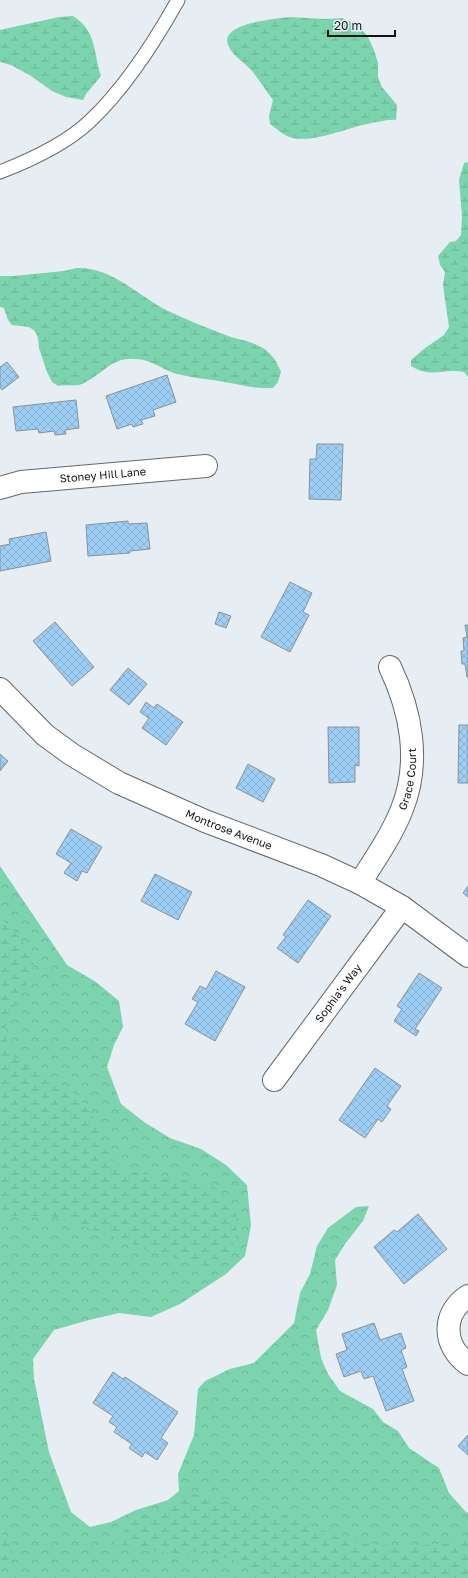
<svg xmlns="http://www.w3.org/2000/svg" width="468" height="1578" viewBox="0 0 468 1578" font-family="'Golos Text',sans-serif">
  <style>
    .forest { fill: url(#forest-crowns) }
    .wetland { fill: url(#wetland-marsh) }
    .building { fill: url(#building-cross-hatch); stroke: #8b9196 }
    .lines { fill: none; stroke-linecap: round; stroke-linejoin: round }
    .service-casing { stroke: #62686c; stroke-width: 15 }
    .minor-casing { stroke: #62686c; stroke-width: 24 }
    .secondary-casing { stroke: #62686c; stroke-width: 24 }
    .service { stroke: #fff; stroke-width: 13 }
    .minor { stroke: #fff; stroke-width: 22 }
    .secondary { stroke: #fff; stroke-width: 22 }
    .labels { text-anchor: middle; stroke-width: 3; stroke-linejoin: round; paint-order: stroke }
    .street-label { font-size: 11px; fill: #101214; stroke: #e7eef3 }
  </style>
  <defs>
    <pattern id="forest-crowns" width="20" height="18" patternUnits="userSpaceOnUse"><rect width="20" height="18" fill="#7bd4ae"/><path d="M2 6a3 3 0 1 1 6 0M12 15a3 3 0 1 1 6 0" fill="none" stroke="#69b595"/></pattern>
    <pattern id="wetland-marsh" width="20" height="14" patternUnits="userSpaceOnUse"><rect width="20" height="14" fill="#7bd4ae"/><path d="M1 5h8M5 5V1M11 12h8M15 12V8" fill="none" stroke="#69b595"/></pattern>
    <pattern id="building-cross-hatch" width="8" height="8" patternUnits="userSpaceOnUse"><rect width="8" height="8" fill="#9ccef6"/><path d="M0 0l8 8M0 8l8-8" fill="none" stroke="#85b0d2"/></pattern>
  </defs>
  <rect width="100%" height="100%" fill="#e7eef3"/>
  <path class="forest" d="M0,866l67,99 29,17 23,19 4,26 -9,18 -7,22 14,37 23,18 26,16 31,11 25,16 21,20 4,41 -6,30 -19,18 -46,30 -29,13 -32,-4 -30,7 -35,10 -21,29 1,20 15,73 22,60 19,15 21,-5 25,-12 32,-10 11,-9 -1,-17 16,-39 4,-46 7,-8 25,-12 24,-6 40,-40 6,-30 10,-19 7,-28 11,-18 28,-21 13,-1 -6,15 -18,23 -10,16 2,25 -9,25 -12,20 5,28 7,16 12,17 33,18 10,13 15,9 11,17 30,20 10,25 17,19 2,1v65h-468z"/>
  <g class="wetland">
    <path d="M73,16c24,15 20,36 28,60l-15,18 -3,6 -17,-3 -14,-6 -21,-15 -20,-11 -11,-3v-32l59,-13z"/>
    <path d="M289,17l37,2 16,-1 17,8 9,11 6,13 4,13v14l4,10 15,18 -1,15c-7,-1 -12,1 -18,2 -26,3 -60,21 -85,16 -9,-2 -16,-9 -23,-14l-1,-8 4,-16c-8,-10 -14,-21 -22,-30 -7,-8 -17,-13 -22,-23 -13,-24 47,-28 60,-30z"/>
    <path d="M468,162v215l-4,-5c-21,-4 -32,7 -53,-6v-6l14,-12 19,-13 5,-8 -6,-42 2,-13 -5,-7 -2,-9 12,-14 6,-1 5,-6 1,-19 -3,-36 5,-17z"/>
    <path d="M76,268c34,-2 62,27 90,42 21,10 43,19 65,27 11,3 22,5 32,11 9,6 14,14 18,24l-3,10 -5,6c-16,1 -32,-3 -48,-6 -16,-3 -33,-4 -48,-8 -14,-4 -27,-15 -41,-15 -26,-2 -33,16 -54,25 -8,3 -15,0 -24,2l-6,-4 -5,-10 -8,-24 -1,-10 -3,-7 -6,-4 -17,-2 -4,-5 -4,-12 -4,-1v-31h13l51,-5z"/>
    <path d="M0,918c17,11 26,28 34,47l-4,6 -3,11 -6,11 -16,34 3,24 15,14 32,15 19,13 10,11 9,13 22,46 9,6 11,3 28,6 39,4 10,4 8,5 11,12 5,10 1,13 -3,17 -8,15 -7,6 -11,2 -55,-13 -33,-14 -62,-21 -15,-2h-43z"/>
    <path d="M188,1493l28,5 44,14 21,3 73,27 47,5 50,-4 17,-5v40h-191l-11,-3 -30,-14 -21,-6 -11,-5 -22,4h-11l-10,-3h-17l-12,-5 -19,-2 17,-20 10,-7 38,-15z"/>
    <path d="M0,1533l12,7c1,7 0,18 -1,25l-11,-1z"/>
  </g>
  <g class="building">
    <path d="M7,362l12,15 -17,13 -2,-3v-20z"/>
    <path d="M167,375l9,27 -23,8 2,6 -14,4 2,4 -10,3 -1,-3 -15,5 -11,-33z"/>
    <path d="M76,400l3,28 -14,2 1,4 -11,1 -1,-4 -15,2 -1,-4 -22,2 -3,-24z"/>
    <path d="M317,444h26l-2,56 -32,-1 1,-40h6z"/>
    <path d="M128,521v3l19,-1 3,26 -20,2v2l-42,3 -2,-31z"/>
    <path d="M46,532l5,29 -51,10v-25l10,-2 -1,-5z"/>
    <path d="M290,582l22,11 -9,19 6,3 -19,37 -29,-15z"/>
    <path d="M219,612l12,4 -5,12 -11,-4z"/>
    <path d="M55,622l39,45 -22,19 -39,-45z"/>
    <path d="M465,625h3v52h-1l-2,-13h-3l-1,-13h3l-1,-13 4,-1z"/>
    <path d="M128,668l19,16 -18,21 -19,-15z"/>
    <path d="M146,702l8,6 3,-4 26,18 -17,23 -24,-17 7,-10 -9,-6z"/>
    <path d="M459,725h9v58h-10z"/>
    <path d="M328,727h31v39l-4,-1v17l-26,1z"/>
    <path d="M0,754l8,7 -8,10z"/>
    <path d="M248,764l27,15 -12,23 -27,-14z"/>
    <path d="M71,829l31,18 -15,26 -5,-2 -5,10 -13,-8 7,-10 -15,-9z"/>
    <path d="M155,874l37,18 -14,28 -37,-19z"/>
    <path d="M468,886v11l-5,-4z"/>
    <path d="M308,900l23,16 -33,47 -21,-15 9,-11 -3,-2z"/>
    <path d="M216,971l29,16 -30,54 -30,-17 13,-22 -6,-3 8,-13 6,3z"/>
    <path d="M419,973l23,15 -27,41 4,2 -3,5 -22,-15 8,-12 -5,-3z"/>
    <path d="M375,1068l26,18 -14,20 4,3 -9,13 -4,-3 -13,19 -26,-18z"/>
    <path d="M418,1214l29,35 -43,35 -30,-37 20,-17 3,2z"/>
    <path d="M374,1323l6,17 21,-7 5,15 -5,2 6,17 -5,2 12,32 -28,10 -13,-35 -9,3 -3,-8 -17,6 -8,-23 11,-4 -5,-16z"/>
    <path d="M113,1372l10,7 2,-2 53,35 -17,26 7,5 -11,17 -12,-8 -3,5 -13,-9 3,-4 -18,-12 3,-5 -8,-5 4,-6 -20,-13z"/>
    <path d="M468,1435v20l-10,-9z"/>
  </g>
  <g class="lines">
    <defs>
      <path id="service" d="M0,172c31,-12 66,-28 90,-51 36,-34 64,-78 88,-121"/>
      <g id="minor">
        <path id="s1" d="M0,488l21,-6 185,-16"/>
        <path id="s2" d="M360,883c15,-24 32,-48 42,-74 19,-47 9,-98 -12,-142"/>
        <path id="s3" d="M274,1080l128,-173"/>
        <path d="M468,1296c-27,18 -25,50 0,68"/>
      </g>
      <g id="secondary">
        <path id="s4" d="M0,689l45,46 26,19 48,29 86,38 116,44 39,18 42,24 66,49"/>
      </g>
    </defs>
    <use href="#service" class="service-casing"/>
    <use href="#minor" class="minor-casing"/>
    <use href="#secondary" class="secondary-casing"/>
    <use href="#service" class="service"/>
    <use href="#minor" class="minor"/>
    <use href="#secondary" class="secondary"/>
  </g>
  <g class="labels">
    <g class="street-label">
      <text dy="4" stroke="none"><textPath href="#s1" startOffset="104">Stoney Hill Lane</textPath></text>
      <text dy="4" stroke="none"><textPath href="#s2" startOffset="116">Grace Court</textPath></text>
      <text dy="4" stroke="none"><textPath href="#s4" startOffset="272">Montrose Avenue</textPath></text>
      <text dy="4" stroke="none"><textPath href="#s3" startOffset="108">Sophia's Way</textPath></text>
    </g>
  </g>
  <path d="M328 30v6h67v-6" fill="none" stroke="#101214" stroke-width="2"/>
  <text x="334" y="30" font-size="12" fill="#101214" stroke="#e7eef3" stroke-width="3" paint-order="stroke">20 m</text>
</svg>
